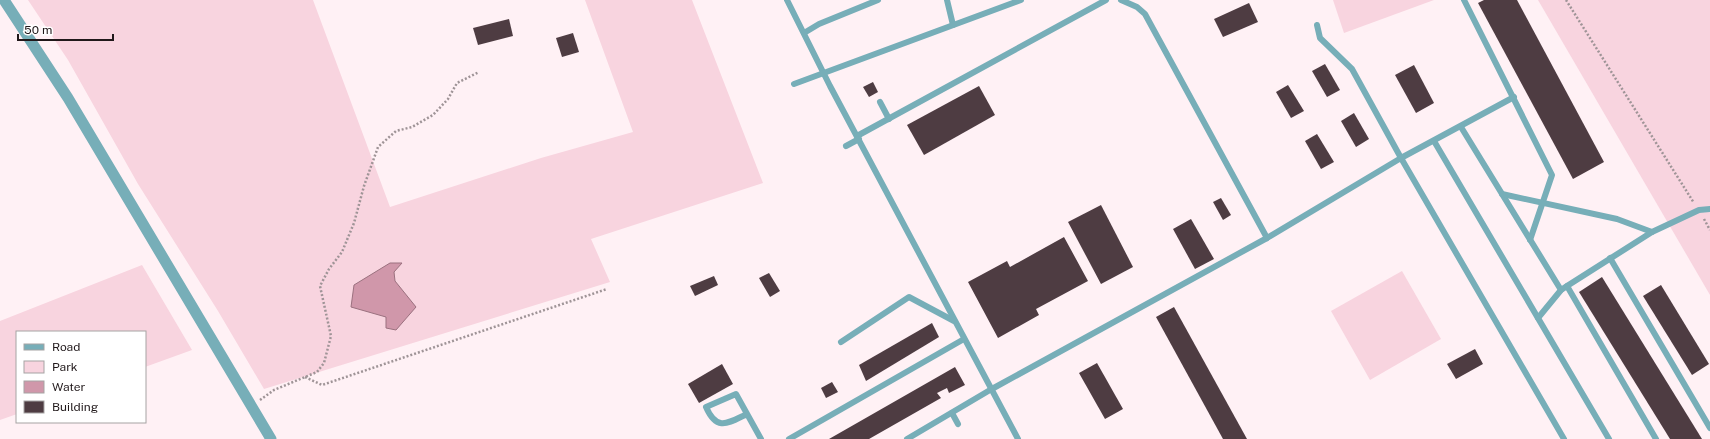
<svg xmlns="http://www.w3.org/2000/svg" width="1710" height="439" viewBox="0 0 1710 439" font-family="'Public Sans',sans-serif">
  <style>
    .green { fill: #f8d4df }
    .water { fill: #d097aa; stroke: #9b717f }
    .building { fill: #4e3c42 }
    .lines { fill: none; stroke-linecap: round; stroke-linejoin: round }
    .path { stroke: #9f9497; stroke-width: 2.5; stroke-dasharray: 2 2; stroke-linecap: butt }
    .service { stroke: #77aeb8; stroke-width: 6 }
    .tertiary { stroke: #77aeb8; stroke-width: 11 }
  </style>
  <rect width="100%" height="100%" fill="#fff1f5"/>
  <g class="green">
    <path d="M28,0h285l77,207 151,-49 92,-26 -48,-132h107l71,183 -172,56 19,43 -346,107 -46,-78 -80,-127 -70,-124z"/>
    <path d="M1333,0h101l-90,33z"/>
    <path d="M1538,0h172v295z"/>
    <path d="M142,265l50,85 -47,17v-35h-128v82l-17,6v-99z"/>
    <path d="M1402,271l39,68 -71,41 -39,-69z"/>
  </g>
  <path class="water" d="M390,263h12l-8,9 1,9 21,26 -20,23 -10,-2v-11l-35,-10 3,-22z"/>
  <g class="building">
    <path d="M1484,0h33l87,162 -31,17 -95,-176z"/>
    <path d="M1249,3l9,19 -35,15 -9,-18z"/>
    <path d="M509,19l4,17 -35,9 -5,-17z"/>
    <path d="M573,33l6,19 -17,5 -6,-19z"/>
    <path d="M1325,64l15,26 -13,7 -15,-26z"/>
    <path d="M1414,65l20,38 -18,10 -21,-38z"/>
    <path d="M873,82l5,10 -9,5 -6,-10z"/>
    <path d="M1288,85l16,26 -13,7 -15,-26z"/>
    <path d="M979,86l16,29 -71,40 -17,-30z"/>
    <path d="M1354,113l15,26 -13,8 -15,-26z"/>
    <path d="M1317,134l17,28 -13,7 -16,-28z"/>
    <path d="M1221,198l10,17 -8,5 -10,-18z"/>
    <path d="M1101,205l32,62 -32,17 -33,-62z"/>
    <path d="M1191,219l23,40 -19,10 -22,-40z"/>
    <path d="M1064,237l24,44 -52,28 3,6 -41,23 -30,-56 39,-21 3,6z"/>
    <path d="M769,273l11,18 -10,6 -11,-19z"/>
    <path d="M714,276l4,9 -23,11 -5,-10z"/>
    <path d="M1602,277l100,162h-32l-91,-147z"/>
    <path d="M1661,285l48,79 -17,11 -49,-79z"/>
    <path d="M1174,307l73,132h-24l-67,-122z"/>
    <path d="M932,323l7,14 -73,44 -7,-16z"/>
    <path d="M1475,349l8,15 -27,15 -9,-15z"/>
    <path d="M1097,363l26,46 -18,10 -26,-46z"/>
    <path d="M722,364l11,20 -34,19 -11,-19z"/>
    <path d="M955,367l10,18 -16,8 -2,-5 -10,5 4,5 -72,41h-40z"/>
    <path d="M832,382l6,10 -12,6 -5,-10z"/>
  </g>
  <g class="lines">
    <g class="path">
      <path d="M1566,0l128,203"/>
      <path d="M1704,219l6,11"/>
      <path d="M305,377l17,8 285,-96"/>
      <path d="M260,400l14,-10 43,-18 7,-9 7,-27 -11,-50 9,-17 13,-17 12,-29 10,-37 14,-39 18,-16 16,-4 21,-12 15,-16 9,-16 22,-11"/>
    </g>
    <g class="service">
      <path d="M787,0l43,86 188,353"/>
      <path d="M947,0l6,25"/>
      <path d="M1121,0l16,7 8,7 122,224"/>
      <path d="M1464,0l88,175 -22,65"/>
      <path d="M1317,25l3,13 32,31 49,89 163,281"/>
      <path d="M804,33l15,-9 59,-24"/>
      <path d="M794,84l227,-84"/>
      <path d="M880,102l9,17"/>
      <path d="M1461,127l100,163"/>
      <path d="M857,136l249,-136"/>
      <path d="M1434,141l175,298"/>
      <path d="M846,146l13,-7"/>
      <path d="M1502,194l115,25 35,13"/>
      <path d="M1610,258l100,170"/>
      <path d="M1567,286l89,153"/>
      <path d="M1538,318l23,-28 6,-4 85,-54 47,-22 11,-1"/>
      <path d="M841,342l68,-45 45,24"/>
      <path d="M952,413l6,11"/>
      <path d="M747,414c-19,9 -30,18 -41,-7l30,-13 25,45"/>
      <path d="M789,439l175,-100"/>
      <path d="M907,439l83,-49 277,-152 134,-80 113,-61"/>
    </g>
    <path class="tertiary" d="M4,0l64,98 203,341"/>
  </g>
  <rect x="16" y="331" width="130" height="92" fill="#ffffff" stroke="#a6a3a3"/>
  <rect x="24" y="344" width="20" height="6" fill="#77aeb8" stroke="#a6a3a3"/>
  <text x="52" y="351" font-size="12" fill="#20181a">Road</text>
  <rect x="24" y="361" width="20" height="12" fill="#f8d4df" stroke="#a6a3a3"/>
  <text x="52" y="371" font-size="12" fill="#20181a">Park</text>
  <rect x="24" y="381" width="20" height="12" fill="#d097aa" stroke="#a6a3a3"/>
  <text x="52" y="391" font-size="12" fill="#20181a">Water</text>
  <rect x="24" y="401" width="20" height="12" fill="#4e3c42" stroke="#a6a3a3"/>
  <text x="52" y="411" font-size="12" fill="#20181a">Building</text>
  <path d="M18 34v6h95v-6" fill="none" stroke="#20181a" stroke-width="2"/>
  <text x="24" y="34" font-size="12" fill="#20181a" stroke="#ffffff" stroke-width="3" paint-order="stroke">50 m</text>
</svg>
